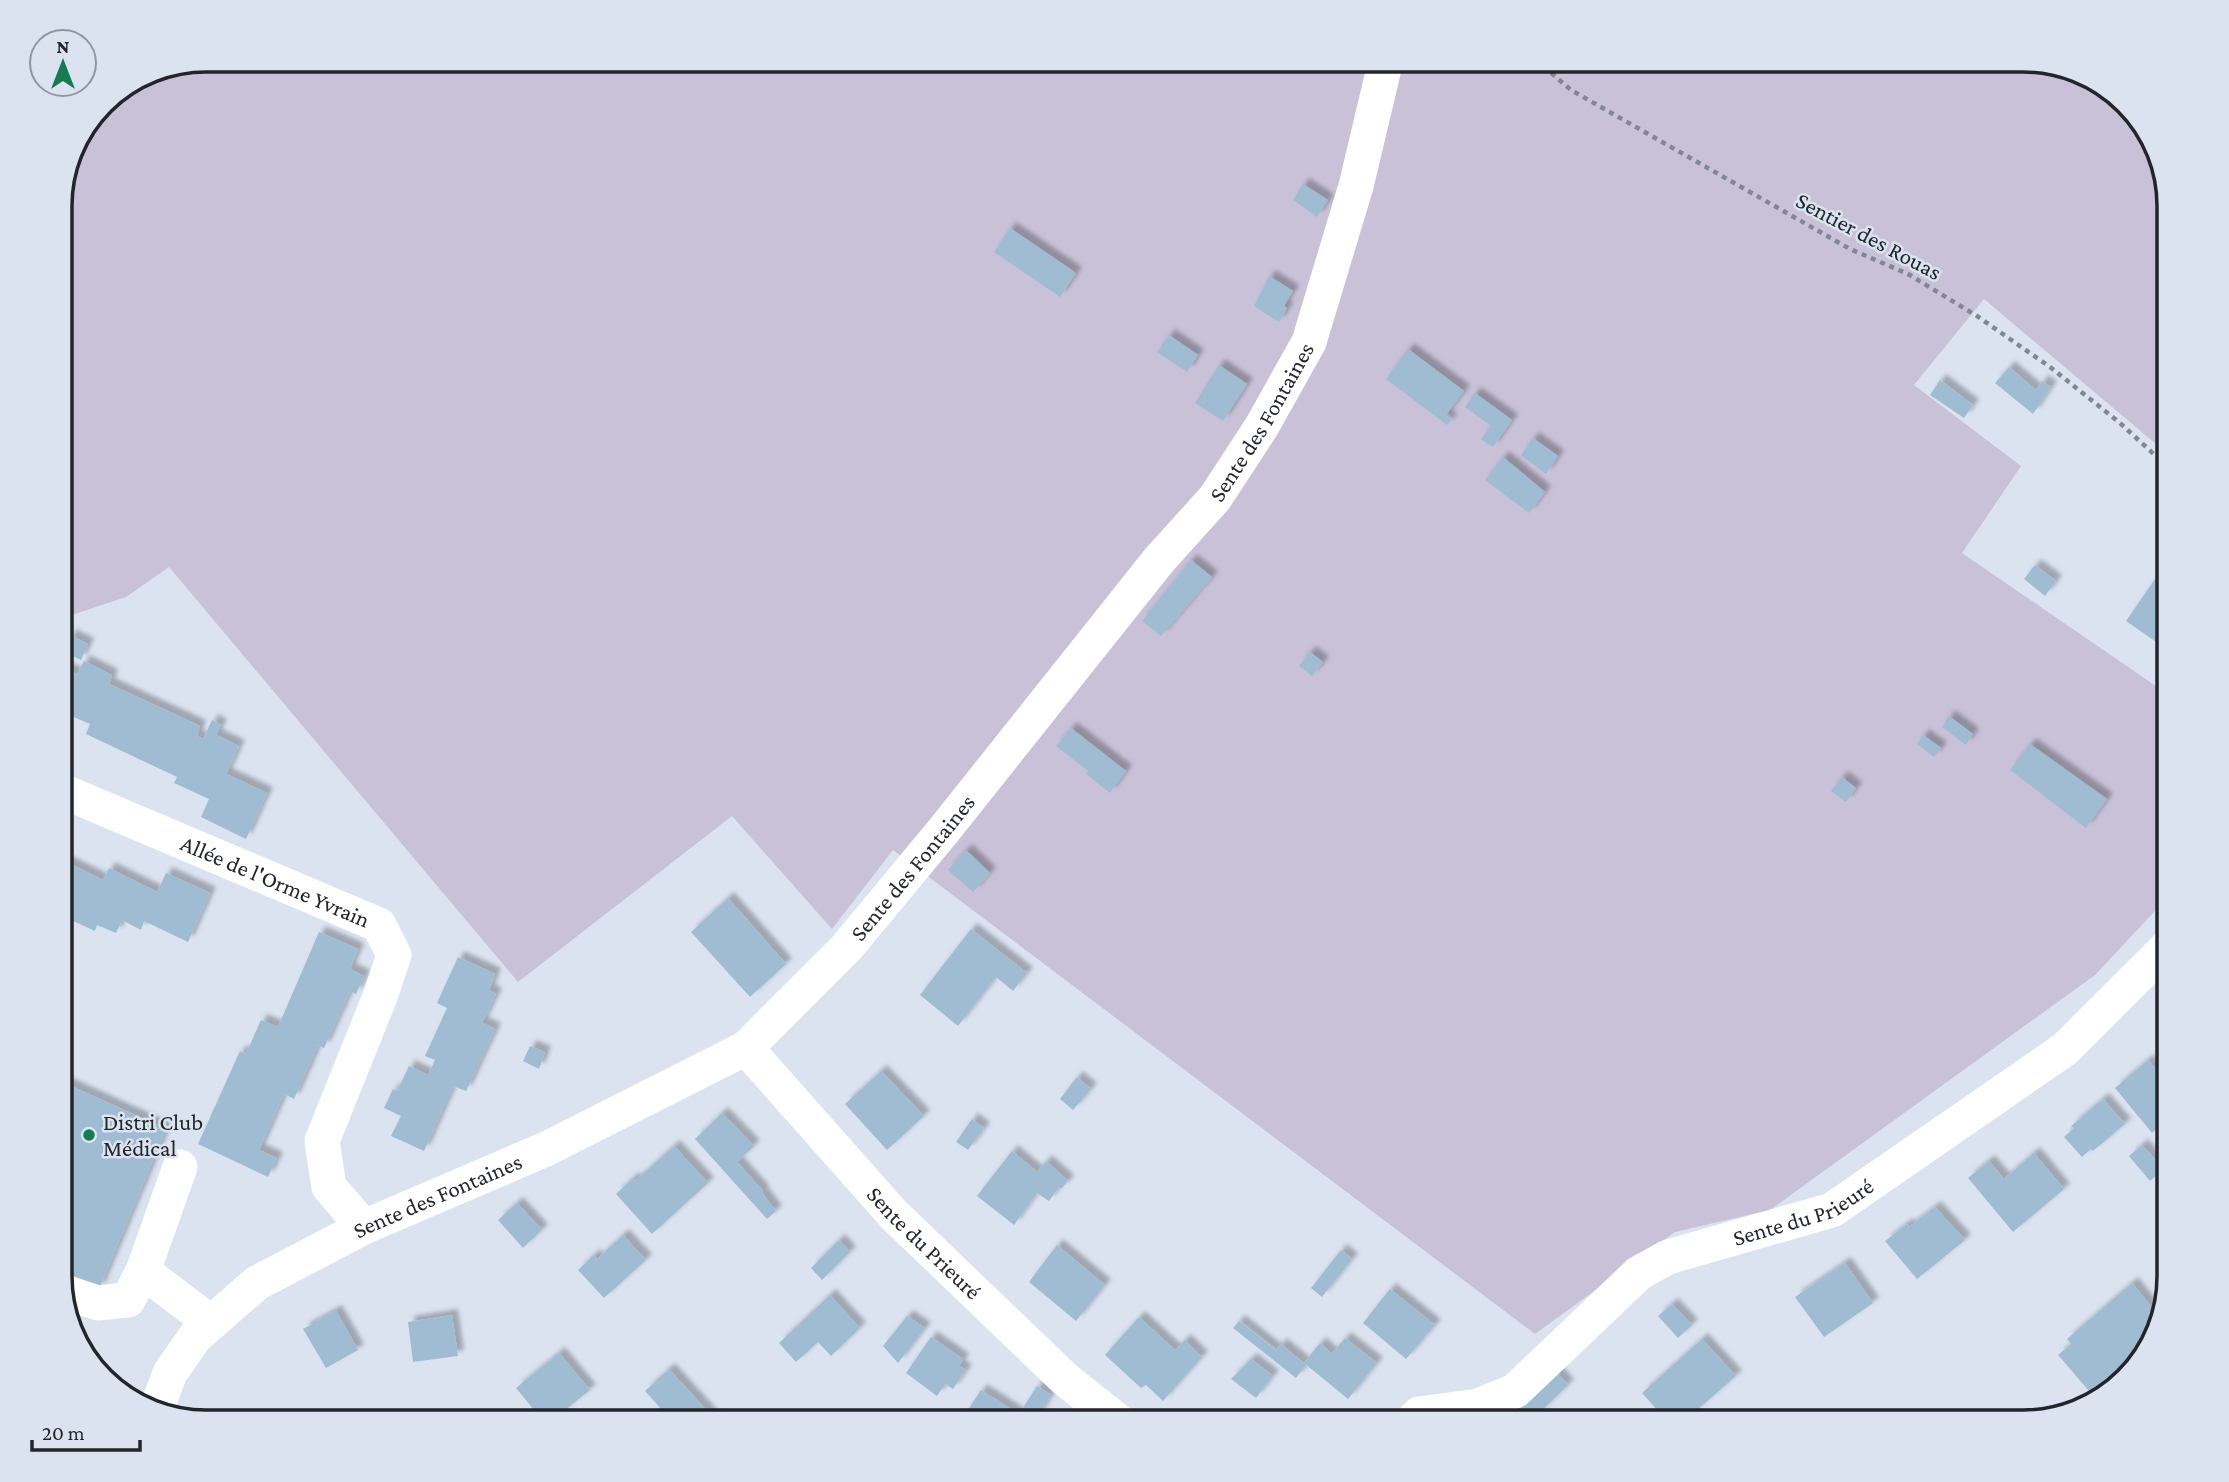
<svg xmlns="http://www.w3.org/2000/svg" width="2229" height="1482" viewBox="0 0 2229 1482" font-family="'Crimson Pro',serif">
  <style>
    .green { fill: #c8c1d8 }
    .building { fill: #9fbcd2; filter: url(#shadow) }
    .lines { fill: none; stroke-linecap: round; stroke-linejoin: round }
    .path { stroke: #828892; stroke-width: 4.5; stroke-dasharray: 5 5; stroke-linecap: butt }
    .minor { stroke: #fff; stroke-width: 35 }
    .poi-dot { fill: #147b55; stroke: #dbe3f1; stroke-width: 2.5 }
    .labels { text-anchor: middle; stroke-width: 5; stroke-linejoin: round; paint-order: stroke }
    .street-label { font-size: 23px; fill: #22252a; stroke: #dbe3f1 }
    .poi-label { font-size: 23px; fill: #22252a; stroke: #dbe3f1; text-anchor: start }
    .rim { fill: none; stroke: #22252a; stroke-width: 3.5 }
  </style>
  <defs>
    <filter id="shadow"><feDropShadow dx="6" dy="-6" stdDeviation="2" flood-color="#0004"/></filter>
  </defs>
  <rect width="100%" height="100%" fill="#dbe3f1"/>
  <path class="green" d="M206,60h1817l82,24 45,49 19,72v250l-185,-156 -70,86 107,81 -59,87 207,142v201l-74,79 -325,235 -95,22 -140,102 -642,-484 -61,79 -100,-113 -214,166 -349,-415 -43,30 -66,22v-423l11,-47 32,-47 47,-32z"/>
  <g class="building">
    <path d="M1303,184l25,16 -11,17 -24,-17z"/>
    <path d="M1010,228l66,45 -16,24 -66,-45z"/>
    <path d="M1269,276l24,15 -9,15 3,2 -8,14 -25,-16z"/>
    <path d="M1169,335l29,20 -11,17 -30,-20z"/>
    <path d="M1408,349l56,42 -18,24 5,5 -4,5 -61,-46z"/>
    <path d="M1219,365l28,19 -24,37 -28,-18z"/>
    <path d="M2009,367l27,23 6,-9 9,6 -18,27 -38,-31z"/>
    <path d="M1940,380l33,25 -9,13 -34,-23z"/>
    <path d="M1475,393l37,27 -19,27 -12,-8 10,-13 -26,-19z"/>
    <path d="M1533,438l25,18 -12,18 -25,-19z"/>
    <path d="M1503,457l42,35 -16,21 -44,-33z"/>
    <path d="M1191,560l21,17 -51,59 -19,-15z"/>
    <path d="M2035,565l21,16 -11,15 -21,-17z"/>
    <path d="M2160,572l9,7v72l-43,-30z"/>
    <path d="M70,635l18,9 -7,16 -18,-8z"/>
    <path d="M1310,652l13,10 -11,14 -13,-10z"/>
    <path d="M84,661l28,14 -3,9 91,42 -3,10 6,3 9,-19 9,5 -5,10 23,11 -13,28 41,19 -21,46 -45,-22 8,-18 -35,-16 3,-6 -91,-43 4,-10 -30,-13v-46l17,9z"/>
    <path d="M1949,716l24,18 -7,11 -24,-18z"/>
    <path d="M1071,728l55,43 -16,22 -24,-19 2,-3 -32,-25z"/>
    <path d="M1923,735l18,13 -7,9 -17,-13z"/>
    <path d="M2030,744l77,55 -21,29 -76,-58z"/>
    <path d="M1842,777l14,11 -10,14 -15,-11z"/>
    <path d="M966,850l24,23 -17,19 -25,-22z"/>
    <path d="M60,859l43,21 6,-12 48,24 9,-19 44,20 -22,49 -44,-21 -3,9 -19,-10 -6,13 -19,-8 -2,6 -35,-16z"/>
    <path d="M728,898l58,66 -36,33 -59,-65z"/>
    <path d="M971,929l56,44 -14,18 -17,-14 -38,49 -38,-31z"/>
    <path d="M319,932l39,17 -8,20 14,7 -8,18 -6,-3 -26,57 -6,-3 -24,54 -10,-5 -25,56 18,8 -9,19 -70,-33 42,-93 6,3 15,-34 17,7z"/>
    <path d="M458,957l37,17 -6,16 7,4 -14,29 13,6 -29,62 -13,-5 -29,65 -33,-15 10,-20 -17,-8 9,-19 4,2 12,-25 19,9 7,-15 -10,-4 22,-48 -10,-5z"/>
    <path d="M2169,1038v18l-9,-11z"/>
    <path d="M530,1046l15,6 -6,17 -16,-8z"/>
    <path d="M2148,1060l21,26v32l-17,15 -37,-45z"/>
    <path d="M881,1071l43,45 -37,34 -42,-46z"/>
    <path d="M1077,1077l14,12 -18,21 -13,-11z"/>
    <path d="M60,1081l106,48 -67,160 -39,-16z"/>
    <path d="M2103,1099l22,25 -32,27 -2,-2 -9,8 -18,-20 10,-9 -3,-2z"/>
    <path d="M722,1113l32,33 -17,16 26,29 -1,2 14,18 -9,8 -72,-80z"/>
    <path d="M972,1119l12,9 -16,22 -12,-8z"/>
    <path d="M2142,1145l22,24 -14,12 -21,-25z"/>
    <path d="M674,1146l34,37 -56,51 -36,-40 17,-16 2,3z"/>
    <path d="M1012,1151l25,21 9,-11 22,20 -7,8 -2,-2 -10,14 -12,-8 -23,32 -37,-29z"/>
    <path d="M2034,1153l30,36 -51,43 -45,-54 21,-17 15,18z"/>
    <path d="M517,1203l25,27 -19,18 -25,-28z"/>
    <path d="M1935,1207l30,33 -48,39 -32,-38 22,-17 2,3z"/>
    <path d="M623,1235l23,25 -42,38 -26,-28 16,-15 3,4z"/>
    <path d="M839,1240l11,12 -28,28 -11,-12z"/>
    <path d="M1057,1245l48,40 -29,36 -47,-39z"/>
    <path d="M1341,1250l11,9 -30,38 -11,-9z"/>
    <path d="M1845,1263l28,40 -49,34 -29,-40z"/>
    <path d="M2132,1283l26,32 -7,23 -2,1 -2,-3 -17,14 10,10 -44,39 -38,-44 13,-11 -4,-5z"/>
    <path d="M1390,1289l45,36 -29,34 -43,-36z"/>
    <path d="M830,1295l30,33 -29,28 -13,-14 -22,20 -17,-19z"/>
    <path d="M1672,1304l20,21 -14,13 -20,-22z"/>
    <path d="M336,1311l22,39 -32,18 -23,-39z"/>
    <path d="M452,1315l6,41 -45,6 -5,-40z"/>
    <path d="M907,1316l18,12 -27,35 -15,-17z"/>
    <path d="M1139,1317l36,33 10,-10 17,17 -39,44 -17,-16 -5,3 -36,-33z"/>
    <path d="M1239,1321l37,29 5,-6 25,21 -10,13 -63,-50z"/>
    <path d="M931,1337l32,22 -4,7 7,4 -13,19 -8,-5 -8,12 -31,-23z"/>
    <path d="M1345,1338l32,25 -29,36 -44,-36 16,-20 12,11z"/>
    <path d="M1702,1339l34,37 -53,46h-15l-26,-29z"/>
    <path d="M559,1353l31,37 -40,32h-6l-28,-34z"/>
    <path d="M1251,1359l22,17 -17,22 -25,-19z"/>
    <path d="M1552,1367l16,18 -38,37h-25l-5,-6z"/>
    <path d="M669,1369l48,53h-68l13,-12 -17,-19z"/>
    <path d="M1037,1386l14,9 -16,26 -14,-10z"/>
    <path d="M981,1390l50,32h-71z"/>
  </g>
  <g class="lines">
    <path class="path" d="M1536,60l35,30 279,159 58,25 69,42 73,51 70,56 49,45"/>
    <g class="minor">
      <path id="s1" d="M60,790l319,135 15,30 -13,39 -59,147 7,46 35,40"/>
      <path id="s2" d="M746,1048l148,167 171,164 54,43"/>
      <path d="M180,1167l-37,104 68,52"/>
      <path d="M62,1291l36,12 30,-3 15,-29"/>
      <path id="s3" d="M157,1408l13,-35 25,-36 62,-54 107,-56 182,-78 200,-101 101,-101 97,-117 215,-270 56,-62 47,-72 47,-84 47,-156 30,-126"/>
      <path id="s4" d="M1411,1422l8,-8 59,-8 37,-15 124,-118 29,-16 164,-47 233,-161 104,-104"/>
    </g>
  </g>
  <circle class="poi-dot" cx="89" cy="1135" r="7"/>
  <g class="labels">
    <g class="street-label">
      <text transform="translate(1869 236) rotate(28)" y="8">Sentier des Rouas</text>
      <text dy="8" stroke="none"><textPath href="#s3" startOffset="1519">Sente des Fontaines</textPath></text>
      <text dy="8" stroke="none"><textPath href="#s3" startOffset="952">Sente des Fontaines</textPath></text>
      <text dy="8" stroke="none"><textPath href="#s1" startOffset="234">Allée de l'Orme Yvrain</textPath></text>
      <text dy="8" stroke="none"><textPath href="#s3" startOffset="364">Sente des Fontaines</textPath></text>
      <text dy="8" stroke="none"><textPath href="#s4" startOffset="458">Sente du Prieuré</textPath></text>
      <text dy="8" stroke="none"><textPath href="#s2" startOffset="264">Sente du Prieuré</textPath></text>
    </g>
    <g class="poi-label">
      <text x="103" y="1130">Distri Club<tspan x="103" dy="26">Médical</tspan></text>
    </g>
  </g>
  <path d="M0 0H2229V1482H0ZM206 72H2023A134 134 0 0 1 2157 206V1276A134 134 0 0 1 2023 1410H206A134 134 0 0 1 72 1276V206A134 134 0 0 1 206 72Z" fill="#dbe3f1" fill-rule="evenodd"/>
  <path class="rim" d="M206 72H2023A134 134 0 0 1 2157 206V1276A134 134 0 0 1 2023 1410H206A134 134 0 0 1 72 1276V206A134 134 0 0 1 206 72Z"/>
  <g transform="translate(63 63)"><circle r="33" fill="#dbe3f1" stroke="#9197a1" stroke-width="2"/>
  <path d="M0-5L12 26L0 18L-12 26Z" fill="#147b55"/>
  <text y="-10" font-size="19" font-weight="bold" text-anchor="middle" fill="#22252a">N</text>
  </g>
  <path d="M32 1440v10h108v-10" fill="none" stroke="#22252a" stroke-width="3.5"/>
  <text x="42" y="1440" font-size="21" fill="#22252a" stroke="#dbe3f1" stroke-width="5" paint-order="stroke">20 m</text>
</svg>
